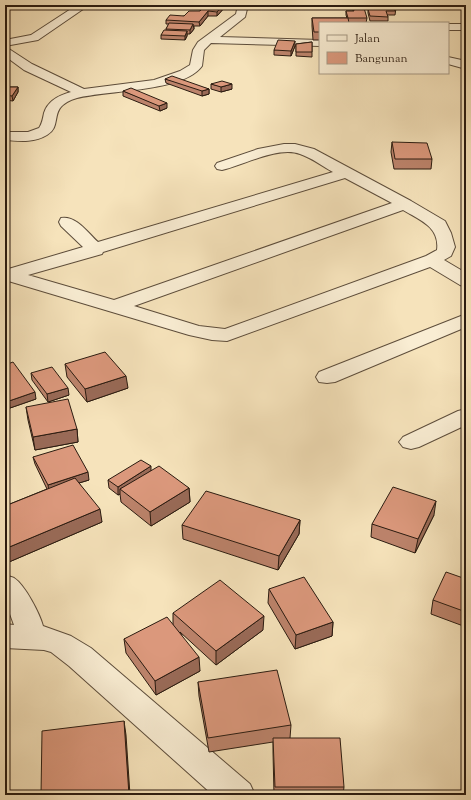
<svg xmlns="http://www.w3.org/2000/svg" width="471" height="800" viewBox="0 0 471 800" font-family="'Sorts Mill Goudy',serif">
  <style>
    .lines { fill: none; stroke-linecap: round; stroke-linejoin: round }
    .minor-casing { stroke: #5d4d3b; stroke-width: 2 }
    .minor { fill: #f9edd3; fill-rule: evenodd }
    .wall { fill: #bc836b; stroke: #2a1b10 }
    .shaded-wall { fill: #996a57; stroke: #2a1b10 }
    .building { fill: #db987c; stroke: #2a1b10 }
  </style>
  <rect width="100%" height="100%" fill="#f6e3bb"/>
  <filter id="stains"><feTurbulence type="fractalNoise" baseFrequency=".005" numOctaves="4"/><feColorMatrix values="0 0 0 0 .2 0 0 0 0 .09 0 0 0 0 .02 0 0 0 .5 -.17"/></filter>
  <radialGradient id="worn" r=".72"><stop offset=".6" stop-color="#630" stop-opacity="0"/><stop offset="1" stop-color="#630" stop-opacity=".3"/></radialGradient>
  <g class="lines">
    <defs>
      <g id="minor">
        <path d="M77,5h12l-51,35 -33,6v-6l26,-5z"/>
        <path d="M238,5h10l-3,12 -25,20 100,3v6l-109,-3 -7,7 -2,16c-18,26 -94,24 -125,32 -31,9 -13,27 -30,37 -13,8 -28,6 -42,5v-8h23l11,-4c3,-4 4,-10 5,-15 4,-13 16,-18 27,-21l-47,-22 -19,-14v-8l4,1 23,15 52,25 70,-9 26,-9 10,-6 3,-15 5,-8 38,-28z"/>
        <rect x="448" y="24" width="18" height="6"/>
        <path d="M448,57l18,4v8l-18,-5z"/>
        <path d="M284,144h11l19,5 97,52 34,20 6,12 4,14 -4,9 -7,4 22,13v14l-6,-2 -30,-18 -203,74 -15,-1 -23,-5 -184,-55v-10l78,-23 -22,-21 -2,-4 2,-4c15,-3 27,15 37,24l235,-70c-11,-6 -21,-14 -33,-18 -22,-8 -56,11 -78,16l-5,-1 -2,-3 2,-3 41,-14zM345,178l47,25 -278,97 -86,-25 74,-21 1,-2zM403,210c17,10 37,17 34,40l-11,6 -201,73 -26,-3 -65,-20z"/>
        <path d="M466,314v13l-131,55 -8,1 -8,-1 -3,-5 3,-5z"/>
        <path d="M466,409v16l-47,22 -8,2 -8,-2 -4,-5 4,-5 55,-26z"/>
        <path d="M5,576c3,0 7,1 9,2 11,7 26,36 29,48l28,10 20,12 159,136 5,11h-42l-144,-129 -18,-14 -7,-2 -39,-2v-24l9,1 -4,-11 -5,-8z"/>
      </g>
    </defs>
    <use href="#minor" class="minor-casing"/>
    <use href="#minor" class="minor"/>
  </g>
  <g class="wall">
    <path d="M190,5h35v2l-8,9h-9l-8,10h-6v3l-4,5h-3v2l-2,4 -24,-1v-4l5,-5v-1l3,-5h-3v-4l18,-4 16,-5 5,-5z"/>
    <path d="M374,5l22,3 -1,7h-8l1,2v4h-18l-2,-8v-4h5z"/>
    <path d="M353,8l14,10 -1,5h-46v17h-7l-1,-14v-8h35l-1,-3v-4h7z"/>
    <path d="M312,42v15l-16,-1v-12z"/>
    <path d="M295,46l-4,10 -17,-1v-5z"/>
    <path d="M165,79l44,10v5l-7,2 -36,-13z"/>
    <path d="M211,84l21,5 -11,3 -10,-3z"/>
    <path d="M5,87h13v5l-5,9 -8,-1z"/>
    <path d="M123,91l44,17 -7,3 -37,-15z"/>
    <path d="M392,142l40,17 -1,10h-37l-3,-17z"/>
    <path d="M65,364l63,24 -41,14 -20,-25z"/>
    <path d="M5,365l31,34 -26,9 -5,-8z"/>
    <path d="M31,373l38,22 -21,7 -16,-22z"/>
    <path d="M26,407l51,22 1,13 -43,8 -7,-30z"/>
    <path d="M33,457l56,23 -10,3 23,39 -93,40 -4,-7v-49l42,-17 -12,-25z"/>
    <path d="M151,471l38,17 1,14 -39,24 -30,-24 -1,-8 -2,1 -9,-7 -1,-8z"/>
    <path d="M434,515l-19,38 -44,-16 1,-13z"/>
    <path d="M300,520l-1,14 -21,36 -95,-31 -1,-14z"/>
    <path d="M466,579v48l-35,-13 2,-14z"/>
    <path d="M269,589l64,33 -1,14 -37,13 -27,-46z"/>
    <path d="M173,613l90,17 -47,35 -36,-33 20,39 -44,24 -30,-42 -2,-14 49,-14z"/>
    <path d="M198,682l93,43 -1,13 54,49 -1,8h-69l-1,-43v-10l-64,10 -10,-56z"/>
  </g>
  <g class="shaded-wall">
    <path d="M223,5h2v2l-8,9v-4z"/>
    <path d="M208,11v5l-8,10 -1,-4z"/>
    <path d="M193,24l1,5 -4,5v-4z"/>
    <path d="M187,31v5l-2,4v-4z"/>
    <path d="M295,41v5l-4,10v-5z"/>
    <path d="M232,84v5l-11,3v-5z"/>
    <path d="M18,87v5l-5,9 -1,-5z"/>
    <path d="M209,89v5l-7,2v-5z"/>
    <path d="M167,103v5l-7,3 -1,-5z"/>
    <path d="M126,376l2,12 -41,14 -2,-13z"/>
    <path d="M68,388l1,7 -21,7 -1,-8z"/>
    <path d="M35,392l1,7 -26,9 -1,-7z"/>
    <path d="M77,429l1,13 -43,8 -2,-13z"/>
    <path d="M151,466v8l-31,15v5l-2,1v-8z"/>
    <path d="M88,472l1,8 -40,12 -1,-7z"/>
    <path d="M189,488l1,14 -39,24 -1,-14z"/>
    <path d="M436,501l-2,14 -19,38 3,-14z"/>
    <path d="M100,509l2,13 -93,40 -2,-14z"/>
    <path d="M300,520l-1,14 -21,36 1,-14z"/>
    <path d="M264,616l-1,14 -47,35v-14z"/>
    <path d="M333,622l-1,14 -37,13 1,-14z"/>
    <path d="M199,657l1,14 -44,24 -1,-14z"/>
    <path d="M124,721l2,14 4,60h-1z"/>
  </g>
  <g class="building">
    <path d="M206,5h17l-6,7 -9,-1 -9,11 -33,-2 4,-5 14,1 5,-5h11z"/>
    <path d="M374,5h21l1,3h-2l1,3h-9l2,6 -18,-1 -2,-7h7z"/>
    <path d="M353,8h11l3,10h-19l-2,-7h8z"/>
    <path d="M312,18h36l1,5h-29v9h-6z"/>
    <path d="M169,23l24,1 -3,6 -24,-1z"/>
    <path d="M164,30l23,1 -2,5 -24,-1z"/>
    <path d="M278,40l17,1 -4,10 -17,-1z"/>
    <path d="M312,42v10h-16v-8z"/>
    <path d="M172,76l37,13 -7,2 -37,-12z"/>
    <path d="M222,81l10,3 -11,3 -10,-3z"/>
    <path d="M5,87h13l-6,9 -7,-1z"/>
    <path d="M131,88l36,15 -8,3 -36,-15z"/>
    <path d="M392,142l35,1 5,16h-37z"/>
    <path d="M105,352l21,24 -41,13 -20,-25z"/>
    <path d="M13,362l22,30 -26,9 -4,-6v-30z"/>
    <path d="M52,367l16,21 -21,6 -16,-21z"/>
    <path d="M68,399l9,30 -44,8 -7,-30z"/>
    <path d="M73,445l15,27 -40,13 -15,-28z"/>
    <path d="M141,460l10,6 -33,21 -10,-7z"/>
    <path d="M159,466l30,22 -39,24 -30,-23z"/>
    <path d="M75,478l25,31 -93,39 -2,-2v-40z"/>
    <path d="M393,487l43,14 -18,38 -46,-15z"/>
    <path d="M206,491l94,29 -21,36 -97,-31z"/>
    <path d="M446,572l20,7v33l-33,-12z"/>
    <path d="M304,577l29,45 -37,13 -27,-46z"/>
    <path d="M220,580l44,36 -48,35 -43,-38z"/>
    <path d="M167,617l32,40 -44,24 -31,-42z"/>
    <path d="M277,670l14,55 -83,13 -10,-56z"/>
    <path d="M124,721l5,74h-88l1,-64z"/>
    <path d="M273,738h67l4,49h-69z"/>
  </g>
  <rect width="471" height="800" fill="none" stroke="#f6e3bb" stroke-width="20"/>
  <rect x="6" y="6" width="459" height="788" fill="none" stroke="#2a1b10" stroke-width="2"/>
  <rect x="10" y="10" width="451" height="780" fill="none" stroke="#2a1b10"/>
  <rect x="319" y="22" width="130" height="52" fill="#f9edd3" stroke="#a69985"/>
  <rect x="327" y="35" width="20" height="6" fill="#f9edd3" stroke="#a69985"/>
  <text x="355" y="42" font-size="12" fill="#2a1b10">Jalan</text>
  <rect x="327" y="52" width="20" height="12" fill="#db987c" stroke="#a69985"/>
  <text x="355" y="62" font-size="12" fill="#2a1b10">Bangunan</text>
  <rect width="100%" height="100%" filter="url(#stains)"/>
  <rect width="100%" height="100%" fill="url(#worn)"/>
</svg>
